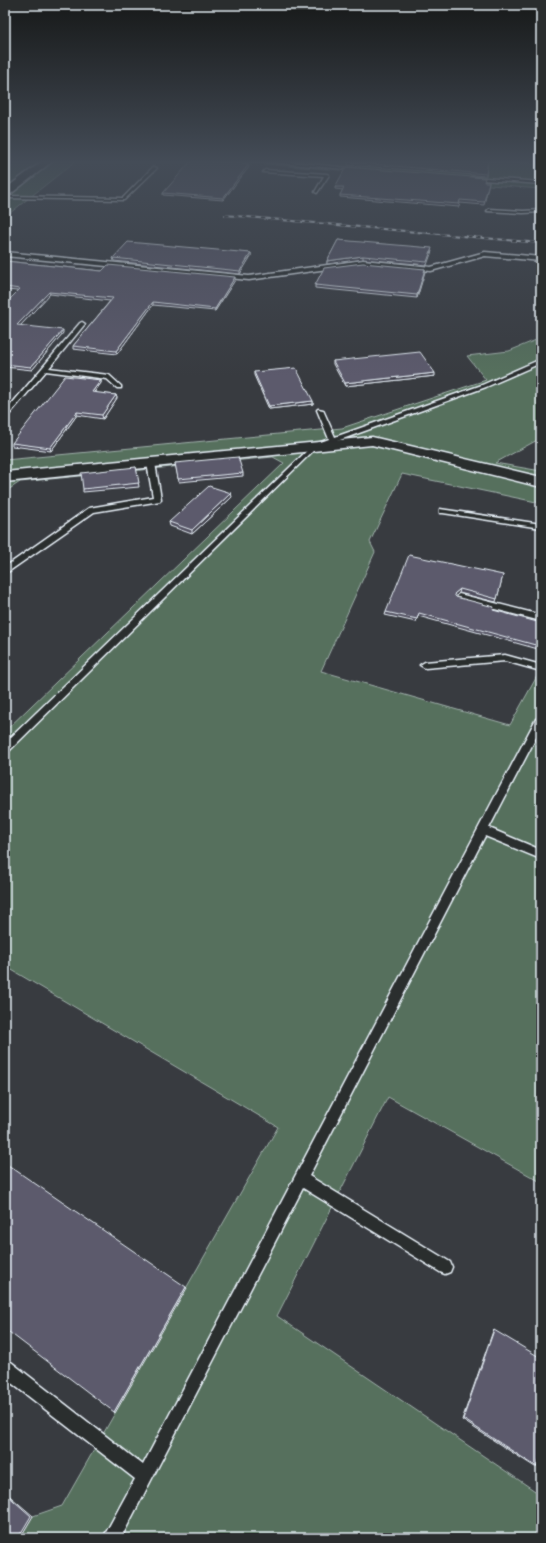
<svg xmlns="http://www.w3.org/2000/svg" width="546" height="1543" viewBox="0 0 546 1543" font-family="Caveat,sans-serif">
  <style>
    .built { fill: #393a41 }
    .green { fill: #566f5d; stroke: #9fb0aa }
    .lines { fill: none; stroke-linecap: round; stroke-linejoin: round }
    .service-casing { stroke: #e8f1f8; stroke-width: 3 }
    .minor-casing { stroke: #e8f1f8; stroke-width: 3 }
    .service { fill: #2a2d2e; fill-rule: evenodd }
    .minor { fill: #2a2d2e; fill-rule: evenodd }
    .rail-casing { stroke: #e8f1f8; stroke-width: 2 }
    .rail { stroke: #2a2d2e; stroke-width: 1.5; stroke-dasharray: 4.5; stroke-linecap: butt }
    .wall { fill: #4f4d5d; stroke: #e8f1f8 }
    .shaded-wall { fill: #403f4c; stroke: #e8f1f8 }
    .building { fill: #5c5a6c; stroke: #e8f1f8 }
  </style>
  <rect width="100%" height="100%" fill="#2a2d2e"/>
  <filter id="ink" filterUnits="userSpaceOnUse"><feTurbulence type="fractalNoise" baseFrequency=".025" numOctaves="2"/><feDisplacementMap in="SourceGraphic" scale="8" xChannelSelector="R" yChannelSelector="G"/><feConvolveMatrix kernelMatrix="1 2 1 2 8 2 1 2 1" color-interpolation-filters="sRGB"/></filter>
  <g filter="url(#ink)">
    <g class="built">
      <path d="M77,160h94l77,7 3,-4 138,11 -1,3 152,12 -2,13 3,2v134l-32,13 -42,5 19,24 -144,48 -337,32v-243z"/>
      <path d="M478,160h63v5z"/>
      <path d="M541,438v33l-47,-8z"/>
      <path d="M274,457l10,6 -279,268v-239l15,-10z"/>
      <path d="M402,474l139,29v166l-31,56 -189,-54 54,-119 -5,-10z"/>
      <path d="M5,966l273,161 -216,379 -29,10 -13,22h-15z"/>
      <path d="M388,1097l153,85v313l-264,-178z"/>
    </g>
    <g class="green">
      <path d="M5,160h72l-72,57z"/>
      <path d="M171,160h307l63,5v39l-3,-1 2,-14 -152,-12 1,-3 -138,-11 -2,4z"/>
      <path d="M541,338v100l-46,25 46,8v32l-139,-29 -32,68 5,10 -54,119 189,54 31,-56v513l-153,-85 -111,219 264,179v43h-521l13,-22 29,-10 216,-379 -273,-161v-235l279,-268 -11,-6 -253,25 -15,10v-32l337,-32 144,-48 -19,-24 42,-5z"/>
    </g>
    <g class="lines">
      <defs>
        <g id="service">
          <path d="M246,160h23l91,9 -2,1z"/>
          <path d="M153,167l4,1 -33,32 -119,-2v-2l118,2z"/>
          <path d="M265,170l62,4 2,1 -12,18 -2,-1 9,-16 -61,-4z"/>
          <path d="M471,177l70,5v2l-72,-5z"/>
          <path d="M489,209l34,2 18,-1v2l-18,1 -36,-2z"/>
          <path d="M5,252l244,24 114,-16 68,7 54,-15 56,5v4l-56,-5 -54,15 -68,-7 -114,16 -244,-24z"/>
          <path d="M82,322l3,2 -1,1 -35,43 60,7 12,11v2h-4l-10,-9 -61,-8 -39,46 -2,1v-6l75,-89z"/>
          <path d="M541,359v4l-55,24 -149,54v4h-4l-2,-2 -14,4 -309,305 -3,1v-10l308,-298 16,-6 -12,-29 1,-1 5,1 12,27 147,-52z"/>
          <path d="M148,461h3l4,2 6,36 -1,2 -66,11 -89,62v-7l84,-59 64,-11 -6,-34z"/>
          <path d="M440,509l101,15v4l-98,-15h-3z"/>
          <path d="M459,594l82,21v6l-85,-22 -1,-2z"/>
          <path d="M505,655l36,10v6l-36,-10 -80,7 -5,-3 5,-3z"/>
          <path d="M541,716v12l-52,100 52,22v9l-56,-23 -176,340 141,86 2,5 -2,5 -5,2 -5,-2 -137,-84 -182,350h-18l32,-59 -130,-101v-18l6,2 132,103 393,-746z"/>
        </g>
        <g id="minor">
          <path d="M44,160h10l-46,36 -3,1v-8z"/>
          <path d="M372,437l169,40v10l-169,-42 -367,37v-10z"/>
        </g>
      </defs>
      <use href="#service" class="service-casing"/>
      <use href="#minor" class="minor-casing"/>
      <use href="#service" class="service"/>
      <use href="#minor" class="minor"/>
      <defs>
        <g id="rail">
          <path d="M503,160l38,3"/>
          <path d="M225,215l316,28"/>
        </g>
      </defs>
      <use href="#rail" class="rail-casing"/>
      <use href="#rail" class="rail"/>
    </g>
    <g class="wall">
      <path d="M488,160l-2,16 -138,-11v-3z"/>
      <path d="M249,167l-26,33 -60,-5v-2z"/>
      <path d="M484,182h5l-5,23 -24,-2 -1,4 -119,-10v-2l3,-5 -8,-1v-2z"/>
      <path d="M338,240l94,11 -5,14 -64,-6 -36,5v-3z"/>
      <path d="M251,253v3l-11,18 -126,-13 -1,-3z"/>
      <path d="M5,261l97,10 133,9 -20,31 -62,-6 -36,49 -44,-5v-3l37,-45 -60,-7 -30,32 43,7 -31,37 -27,-3v-63l13,-13 -13,-1z"/>
      <path d="M425,269l-8,29 -102,-10v-3z"/>
      <path d="M333,361l102,15 -90,10 -12,-22z"/>
      <path d="M254,372l59,29v3l-44,5 -15,-34z"/>
      <path d="M101,380v3l-7,10 22,2 1,3 -14,21 -26,-4 -26,36 -39,-5v-3z"/>
      <path d="M175,463l68,10v3l-64,6z"/>
      <path d="M136,467l3,20 -56,5v-3z"/>
      <path d="M232,497l-40,37 -22,-8 -1,-4z"/>
      <path d="M503,575l-7,27 -37,-9 -4,3 1,1 37,13 48,31 -3,8 -120,-33 -2,6 -31,-7 1,-3z"/>
      <path d="M494,1330l43,137h-2l-73,-47 31,-89z"/>
    </g>
    <g class="shaded-wall">
      <path d="M249,164v3l-26,33v-2z"/>
      <path d="M251,253v3l-11,18v-3z"/>
      <path d="M363,256v3l-36,5v-3z"/>
      <path d="M425,269v3l-8,26v-3z"/>
      <path d="M235,277v3l-20,31v-2z"/>
      <path d="M49,292l1,2 -32,34 -1,-3z"/>
      <path d="M153,302v3l-36,49 -1,-3z"/>
      <path d="M63,330v3l-31,37 -1,-3z"/>
      <path d="M435,373v3l-90,10v-3z"/>
      <path d="M101,380v3l-9,12v-3z"/>
      <path d="M116,395l1,3 -14,21 -1,-4z"/>
      <path d="M313,401v3l-44,5v-3z"/>
      <path d="M77,412v3l-26,36 -1,-3z"/>
      <path d="M231,493l1,4 -40,37v-4z"/>
      <path d="M460,589l-1,4 -5,5v-4z"/>
      <path d="M186,1287l1,1 -72,125 -1,-1z"/>
      <path d="M5,1492l28,24 -13,22h-2z"/>
    </g>
    <g class="building">
      <path d="M192,160h10l47,4 -26,34 -60,-5z"/>
      <path d="M349,160h139l-2,14 -138,-12z"/>
      <path d="M346,167l139,11 -1,4h5l-5,20 -24,-2 -1,4 -119,-9 4,-8h-9z"/>
      <path d="M338,240l94,8 -5,14 -64,-6 -36,5z"/>
      <path d="M128,242l123,11 -11,18 -127,-13z"/>
      <path d="M5,261l97,10 6,-6 127,12 -20,32 -62,-7 -37,49 -43,-5 40,-48 -64,-6 -32,33 46,5 -32,37 -26,-3v-60l15,-15 -15,-2z"/>
      <path d="M363,263l62,6 -8,26 -102,-10 9,-17z"/>
      <path d="M420,352l15,21 -90,10 -12,-22z"/>
      <path d="M296,368l17,33 -44,5 -15,-34z"/>
      <path d="M65,376l36,4 -9,12 24,3 -14,20 -25,-3 -27,36 -38,-5z"/>
      <path d="M238,457l5,16 -65,6 -3,-16z"/>
      <path d="M136,467l3,16 -56,6 -2,-16z"/>
      <path d="M209,486l22,7 -39,37 -23,-8z"/>
      <path d="M409,555l94,20 -6,24 -37,-10 -6,5 2,3 38,10 -1,3 48,13v17l-2,6 -120,-33 -2,6 -31,-7z"/>
      <path d="M5,1163l181,124 -72,125 -109,-83z"/>
      <path d="M494,1330l47,28v96l-4,13 -74,-48z"/>
      <path d="M5,1493l26,23 -13,22h-13z"/>
    </g>
  </g>
  <linearGradient id="sky" x2="0" y2="1"><stop stop-color="#171919"/><stop offset="0.43" stop-color="#444c57"/><stop offset="1" stop-color="#444c57" stop-opacity="0"/></linearGradient>
  <rect width="546" height="376" fill="url(#sky)"/>
  <rect width="546" height="1543" fill="none" stroke="#2a2d2e" stroke-width="20"/>
  <rect x="10" y="10" width="526" height="1523" fill="none" stroke="#e8f1f8" stroke-width="1.5" filter="url(#ink)"/>
</svg>
